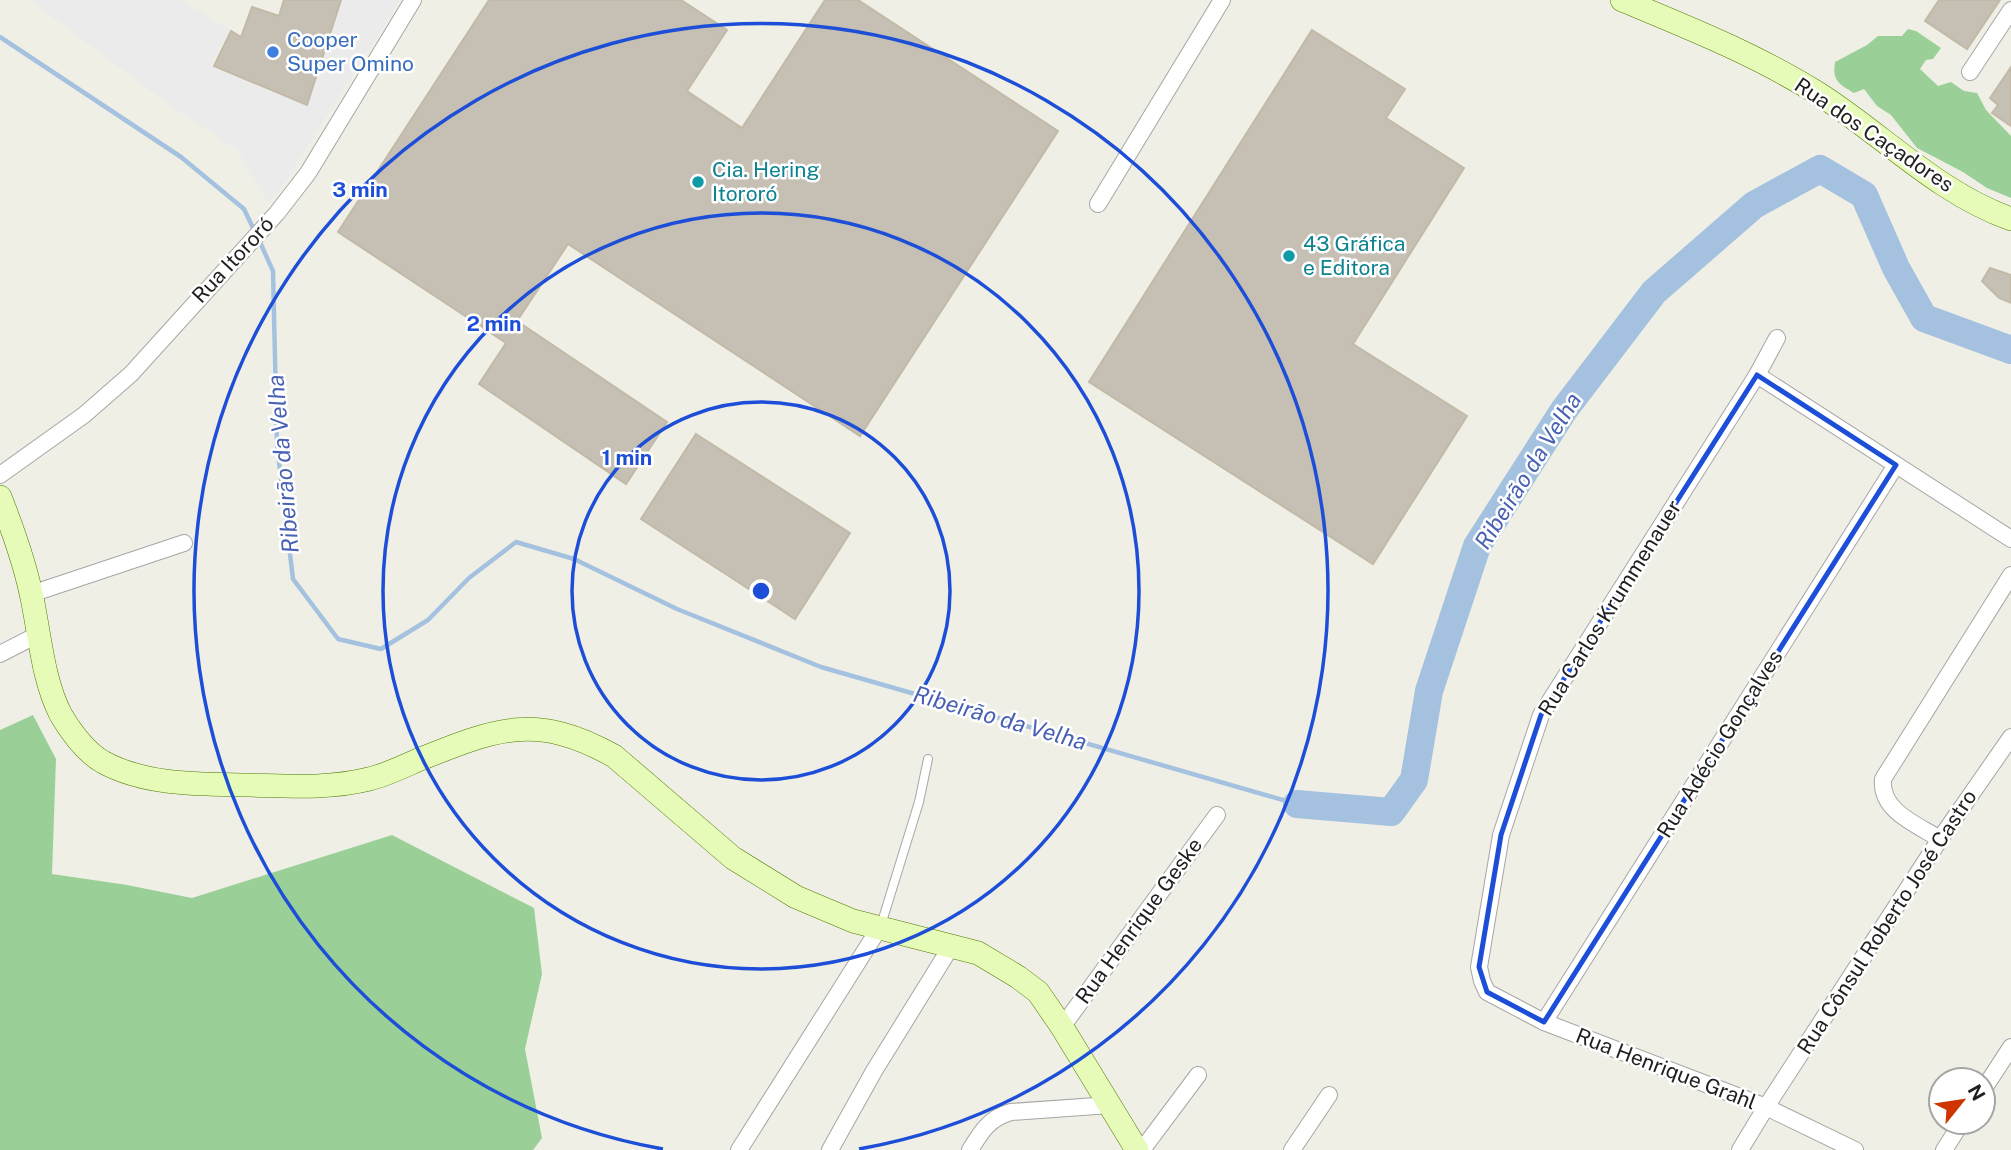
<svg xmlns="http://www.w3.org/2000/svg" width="2011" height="1150" viewBox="0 0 2011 1150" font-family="'Public Sans',sans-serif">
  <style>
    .forest { fill: #9ad098 }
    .parking { fill: #ebebeb }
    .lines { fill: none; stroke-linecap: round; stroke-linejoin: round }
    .stream { stroke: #a4c2df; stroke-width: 4.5 }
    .river { stroke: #a4c2df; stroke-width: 28 }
    .building { fill: #c5bfb4; stroke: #c2baa7; stroke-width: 2 }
    .lane-casing { stroke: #a6a6a6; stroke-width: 10 }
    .street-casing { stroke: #a6a6a6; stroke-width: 18 }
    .secondary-casing { stroke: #4e7a02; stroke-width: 24 }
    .lane { stroke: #fff; stroke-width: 8 }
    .street { stroke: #fff; stroke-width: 16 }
    .secondary { stroke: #e6fbb7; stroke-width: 23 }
    .marked { fill: none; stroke: #1d4ed8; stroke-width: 5; stroke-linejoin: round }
    .ring { fill: none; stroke: #1d4ed8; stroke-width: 3.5 }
    .shop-dot { fill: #3f7fe0; stroke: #fff; stroke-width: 2.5 }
    .culture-dot { fill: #0f9aa8; stroke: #fff; stroke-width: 2.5 }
    .labels { text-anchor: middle; stroke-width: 5; stroke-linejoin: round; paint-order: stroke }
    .shop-label { font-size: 21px; fill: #366cbe; stroke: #fff; text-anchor: start }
    .street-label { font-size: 21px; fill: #1f1f1f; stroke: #fff }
    .culture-label { font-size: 21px; fill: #0d838f; stroke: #fff; text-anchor: start }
    .water-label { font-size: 23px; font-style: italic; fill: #4861b2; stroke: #fff }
    .centre { fill: #1d4ed8; stroke: #fff; stroke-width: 3.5 }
    .ring-label { font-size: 21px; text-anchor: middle; font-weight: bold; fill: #1d4ed8; stroke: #fff; stroke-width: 5; stroke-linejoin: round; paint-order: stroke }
  </style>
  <rect width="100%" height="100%" fill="#f0efe5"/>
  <g class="forest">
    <path d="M1908,29l8,2 25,17 -8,11 -7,1 -6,9 18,17 13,-4 13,9 13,2 9,17 25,26v62l-24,-10 -24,-16 -46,-24 -26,-33 -14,-9 -13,-17 -10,4c-15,-9 -22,-12 -19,-31l32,-17 11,-9h24z"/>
    <path d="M33,715l23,44 -4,115 75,11 65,13 200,-63 142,73 8,66 -17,75 17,89 -9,12h-533v-420z"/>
  </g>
  <path class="parking" d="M29,0h152l48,30 -18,35 96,40 34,-105h59l-119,189 -13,13 -30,-52 -70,-46z"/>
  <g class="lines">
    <g class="stream">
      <path d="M0,37l181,120 63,52 11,23"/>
      <path d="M259,240l14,31 4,174 16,134 45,60 43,10 47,-29 41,-42 47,-36 58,17 103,50 144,58 476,137"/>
    </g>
    <path class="river" d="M1297,804l94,8 23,-32 15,-89 48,-145 87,-136 90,-118 100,-87 66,-36 44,26 32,73 28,50 87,32"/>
  </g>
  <g class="building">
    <path d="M284,0h57l-34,105 -93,-39 17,-35 10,6 11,-30 27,9z"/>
    <path d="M489,0h192l46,30 -40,61 55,37 83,-128h33l200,131 -198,305 -292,-192 -51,77 150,101 -41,62 -147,-100 27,-41 -168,-111z"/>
    <path d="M1939,0h61l-33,49 -42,-28z"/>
    <path d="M1312,30l93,59 -19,29 78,50 -111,176 114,72 -94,148 -284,-182z"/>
    <path d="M2011,67v59l-19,-13 6,-8 -8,-7z"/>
    <path d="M1990,268l21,7v28l-12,-5 -17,-17z"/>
    <path d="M696,434l154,99 -55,86 -154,-100z"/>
  </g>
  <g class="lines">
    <defs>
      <path id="lane" d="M881,925l38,-123 9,-43"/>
      <g id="street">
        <path d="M1970,72l41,-62"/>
        <path d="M1098,204l124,-204"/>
        <path d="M1777,338l-20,37 -216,340 -40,120 -22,132 3,14 5,11 57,30 222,85 89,43"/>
        <path d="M1757,375l254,164"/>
        <path d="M0,475l84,-60 47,-41 146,-161 31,-40 105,-173"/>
        <path d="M31,594l153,-51"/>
        <path d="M0,654l39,-20"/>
        <path d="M1940,839c-24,-15 -60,-28 -57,-60l128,-204"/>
        <path d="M1544,1022l352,-557"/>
        <path d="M1062,1027l155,-212"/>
        <path d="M1983,1090l28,-43"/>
        <path d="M739,1150l141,-223"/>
        <path d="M830,1150l44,-79 78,-126"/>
        <path d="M970,1150c11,-18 19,-32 41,-38l99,-7"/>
        <path d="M1142,1150l56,-75"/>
        <path d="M1292,1150l37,-55"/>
        <path d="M1740,1150l26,-43 174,-268 71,-102"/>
        <path d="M1944,1150l18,-28"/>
      </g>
      <g id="secondary">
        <path d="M1622,0c67,28 135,55 197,94 64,41 119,99 192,125"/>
        <path d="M0,497c13,33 25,66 32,101 8,38 11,83 29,117 10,17 25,37 42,47 44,24 98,22 145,23 41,1 81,4 121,-6 17,-4 33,-12 49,-19 77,-31 118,-48 196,-4l119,102 63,39 57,24 125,32 40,24 20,15 24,35 75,123"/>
      </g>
    </defs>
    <use href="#lane" class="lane-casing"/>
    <use href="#street" class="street-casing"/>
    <use href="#secondary" class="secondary-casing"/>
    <use href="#lane" class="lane"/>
    <use href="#street" class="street"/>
    <use href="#secondary" class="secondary"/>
  </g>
  <path class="marked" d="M1757,375l139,90 -352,557 -57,-30 -8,-25 22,-132 40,-120z"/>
  <g class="ring">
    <circle cx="761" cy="591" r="189"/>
    <circle cx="761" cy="591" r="378"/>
    <path d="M663 1149A567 567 0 1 1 859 1149"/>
  </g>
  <circle class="shop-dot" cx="273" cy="52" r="7"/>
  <g class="culture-dot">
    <circle cx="698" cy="182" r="7"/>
    <circle cx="1289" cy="256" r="7"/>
  </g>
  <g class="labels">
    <g class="shop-label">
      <text x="287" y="47">Cooper<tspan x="287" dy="24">Super Omino</tspan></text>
    </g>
    <g class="street-label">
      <text transform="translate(1874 135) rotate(34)" y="7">Rua dos Caçadores</text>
      <text transform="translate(233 260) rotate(-47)" y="7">Rua Itororó</text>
      <text transform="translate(1610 608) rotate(-58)" y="7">Rua Carlos Krummenauer</text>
      <text transform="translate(1720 744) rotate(-58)" y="7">Rua Adécio Gonçalves</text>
      <text transform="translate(1139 921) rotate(-54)" y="7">Rua Henrique Geske</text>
      <text transform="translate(1887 922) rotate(-57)" y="7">Rua Cônsul Roberto José Castro</text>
      <text transform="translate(1666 1069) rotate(21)" y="7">Rua Henrique Grahl</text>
    </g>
    <g class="culture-label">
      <text x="712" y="177">Cia. Hering<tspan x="712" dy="24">Itororó</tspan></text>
      <text x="1303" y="251">43 Gráfica<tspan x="1303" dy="24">e Editora</tspan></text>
    </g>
    <g class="water-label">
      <text transform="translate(283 464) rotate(-95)" y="8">Ribeirão da Velha</text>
      <text transform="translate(1528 471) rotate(-58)" y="8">Ribeirão da Velha</text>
      <text transform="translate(1000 718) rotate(16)" y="8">Ribeirão da Velha</text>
    </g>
  </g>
  <circle cx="761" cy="591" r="10" class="centre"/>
  <g class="ring-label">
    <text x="360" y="197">3 min</text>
    <text x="494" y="331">2 min</text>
    <text x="627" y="465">1 min</text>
  </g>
  <g transform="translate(1962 1101) rotate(60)"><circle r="33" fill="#ffffff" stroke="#a5a5a5" stroke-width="2"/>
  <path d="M0-5L12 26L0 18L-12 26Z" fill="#ce3500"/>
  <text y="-10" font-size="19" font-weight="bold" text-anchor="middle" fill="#1f1f1f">N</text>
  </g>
</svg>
